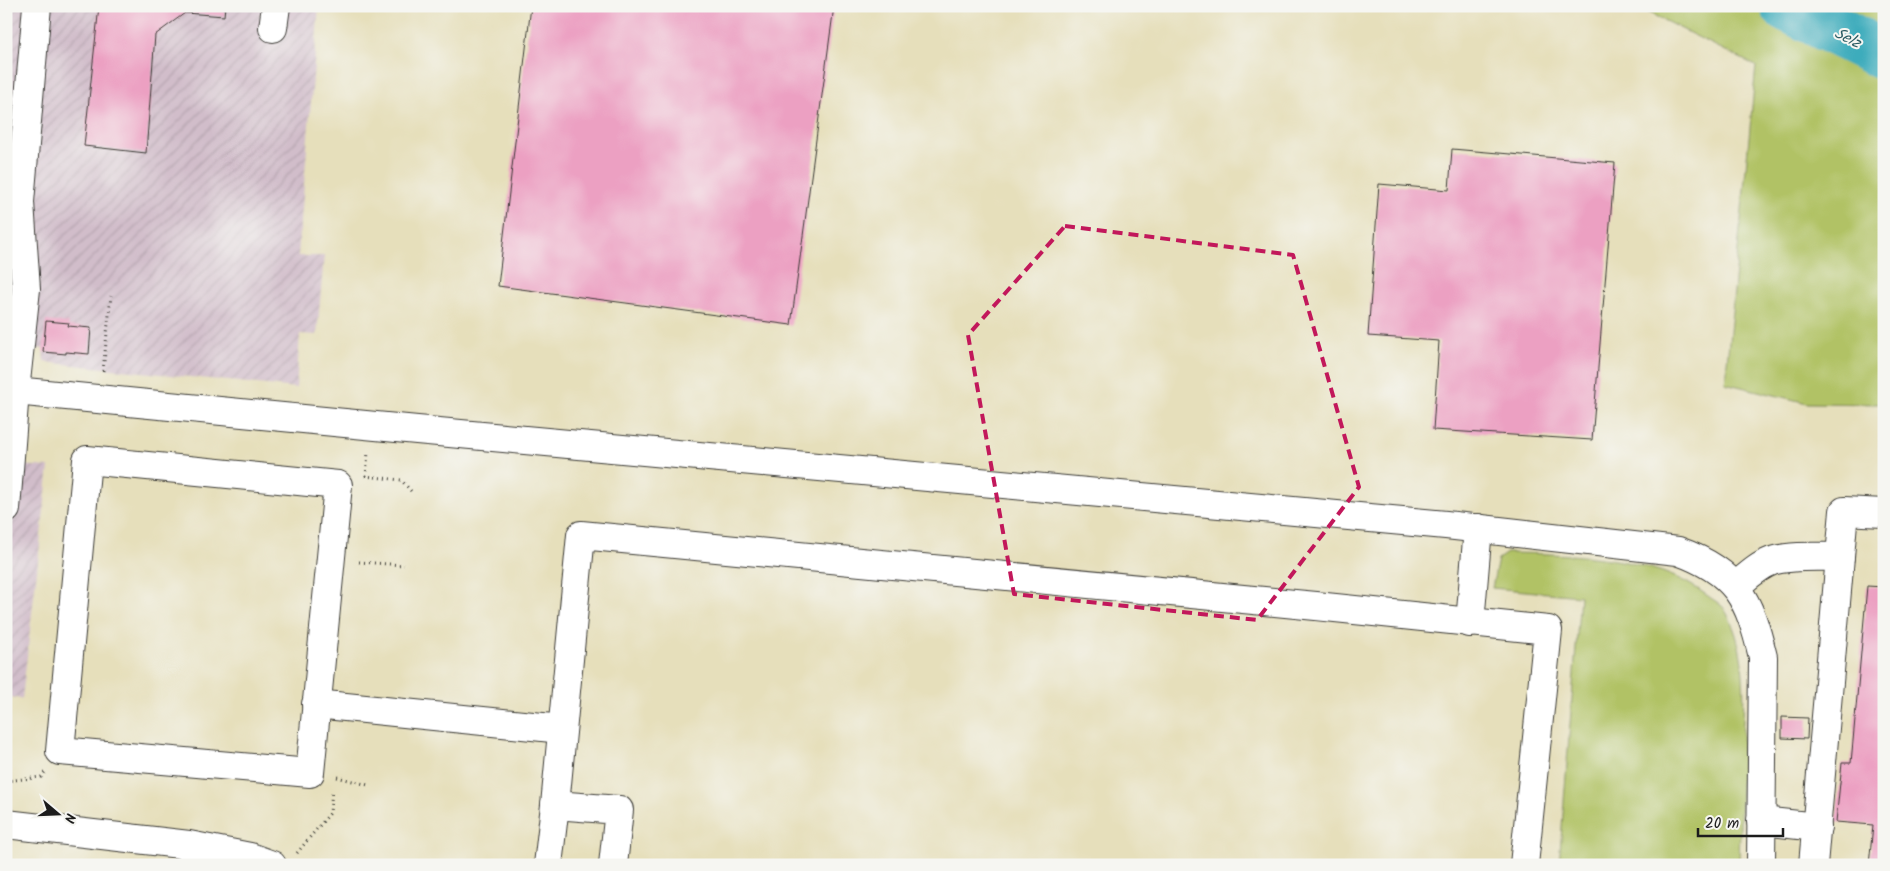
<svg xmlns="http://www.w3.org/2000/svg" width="1890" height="871" viewBox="0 0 1890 871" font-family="Kalam,sans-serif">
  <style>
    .industrial { fill: url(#industrial-furrows) }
    .green { fill: #b1c265; stroke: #666f40 }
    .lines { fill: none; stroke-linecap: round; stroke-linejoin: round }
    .river { stroke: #3eacbc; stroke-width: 51 }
    .building { fill: #eca0c2 }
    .minor-casing { stroke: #3a3934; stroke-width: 30 }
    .path { stroke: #3a3934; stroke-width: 3; stroke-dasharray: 1 4; stroke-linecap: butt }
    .minor { stroke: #fff; stroke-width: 28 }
    .marked { fill: none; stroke: #c2185b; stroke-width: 4; stroke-dasharray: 10 6; stroke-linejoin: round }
    .labels { text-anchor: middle; stroke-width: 4; stroke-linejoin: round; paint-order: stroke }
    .water-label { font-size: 16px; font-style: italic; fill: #2b5d64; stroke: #f6f6f2 }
  </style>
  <defs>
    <pattern id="industrial-furrows" width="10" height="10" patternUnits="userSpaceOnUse" patternTransform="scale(1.25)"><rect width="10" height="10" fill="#d1bdca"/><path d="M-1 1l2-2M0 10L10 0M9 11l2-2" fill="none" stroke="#b3a2ad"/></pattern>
  </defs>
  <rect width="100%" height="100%" fill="#f6f6f2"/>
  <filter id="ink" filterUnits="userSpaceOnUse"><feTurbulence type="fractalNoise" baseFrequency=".02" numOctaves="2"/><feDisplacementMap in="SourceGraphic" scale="10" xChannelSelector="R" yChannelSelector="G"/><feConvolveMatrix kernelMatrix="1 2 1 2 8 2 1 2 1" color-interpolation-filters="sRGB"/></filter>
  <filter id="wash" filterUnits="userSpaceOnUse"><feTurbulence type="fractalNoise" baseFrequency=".0096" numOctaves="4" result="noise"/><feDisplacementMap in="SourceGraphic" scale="20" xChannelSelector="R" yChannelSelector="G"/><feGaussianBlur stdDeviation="1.12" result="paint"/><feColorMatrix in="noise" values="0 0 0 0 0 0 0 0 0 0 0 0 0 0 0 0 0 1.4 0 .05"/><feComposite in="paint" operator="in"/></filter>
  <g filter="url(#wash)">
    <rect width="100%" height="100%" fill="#e6dfbb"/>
    <g class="industrial">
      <path d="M6,6h313l-21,250h26l-7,79 -17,-1 -4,54 -252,-26 -1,-13 -37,-3z"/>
      <path d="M6,464l43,3 -27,232 -12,-2 -4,24z"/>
    </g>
    <g class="green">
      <path d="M1635,6h231l18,9v389l-77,-1 -82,-20 31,-317z"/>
      <path d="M1507,553c65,1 147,2 201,43 5,4 14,8 17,14 25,43 18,94 17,141 -1,38 -2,76 -3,114h-180l21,-269 -88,-8 6,-29z"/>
    </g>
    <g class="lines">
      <path class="river" d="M1786,6l98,49"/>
    </g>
    <g id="blocks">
      <g class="building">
        <path d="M99,6h126l-1,10 -39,-3 -30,22 -9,118 -62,-7z"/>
        <path d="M531,6h303l-43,319 -293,-39z"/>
        <path d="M1452,149l163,14 -23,277 -159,-10 6,-89 -71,-5 11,-152 70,6z"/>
        <path d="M46,321l23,2 -1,3 23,2 -2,26 -23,-2v2l-23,-2z"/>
        <path d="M1867,586l17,1v278h-15l4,-40 -37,-3 6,-59h9z"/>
        <path d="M1782,717l26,1 -1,21 -25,-1z"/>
      </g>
    </g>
  </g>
  <g filter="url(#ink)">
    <use href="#blocks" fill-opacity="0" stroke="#3a3934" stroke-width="1"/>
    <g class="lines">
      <defs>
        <g id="minor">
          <path d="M37,6l-17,196 6,87 -11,102 402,39 1029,95 232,26c59,21 71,48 85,106l-2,208"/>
          <path d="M273,28l3,-22"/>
          <path d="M6,390l9,1 -9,118"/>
          <path d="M87,460l251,25 -28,288 -250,-22z"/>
          <path d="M1736,586c11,-9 22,-20 36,-25 19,-6 47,-4 68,-4"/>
          <path d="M1470,623l8,-95"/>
          <path d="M316,704l246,25"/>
          <path d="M1761,821l56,6"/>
          <path d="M6,824l183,21 61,12 22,8"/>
          <path d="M548,865l7,-60"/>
          <path d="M613,865l6,-55 -64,-5 26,-270 735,71 232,24 -24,235"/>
          <path d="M1813,865l31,-354 40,2"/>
        </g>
      </defs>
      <use href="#minor" class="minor-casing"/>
      <g class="path">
        <path d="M103,371l8,-75"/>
        <path d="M365,476l36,4 10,11"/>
        <path d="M366,476l2,-24"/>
        <path d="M359,562l45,3"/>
        <path d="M337,777l31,8"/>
        <path d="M6,781l35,-4 4,-5"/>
        <path d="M297,853l33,-40 2,-23"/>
      </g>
      <use href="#minor" class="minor"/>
    </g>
  </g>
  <path class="marked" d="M1065,226l228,29 66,232 -102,133 -243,-26 -46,-259z"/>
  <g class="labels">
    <g class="water-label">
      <text transform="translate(1848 37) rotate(26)" y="6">Selz</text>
    </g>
  </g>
  <rect width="1890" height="871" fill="none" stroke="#f6f6f2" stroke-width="25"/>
  <g transform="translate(58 814) rotate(109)" stroke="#f6f6f2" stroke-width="4" paint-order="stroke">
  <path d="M0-4L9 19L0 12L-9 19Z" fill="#1c1c1c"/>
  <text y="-8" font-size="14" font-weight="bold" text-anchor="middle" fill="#1c1c1c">N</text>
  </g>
  <path d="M1698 828v8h85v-8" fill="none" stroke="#1c1c1c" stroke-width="2.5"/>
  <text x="1705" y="828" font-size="15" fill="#1c1c1c" stroke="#f6f6f2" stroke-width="4" paint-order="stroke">20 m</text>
</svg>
